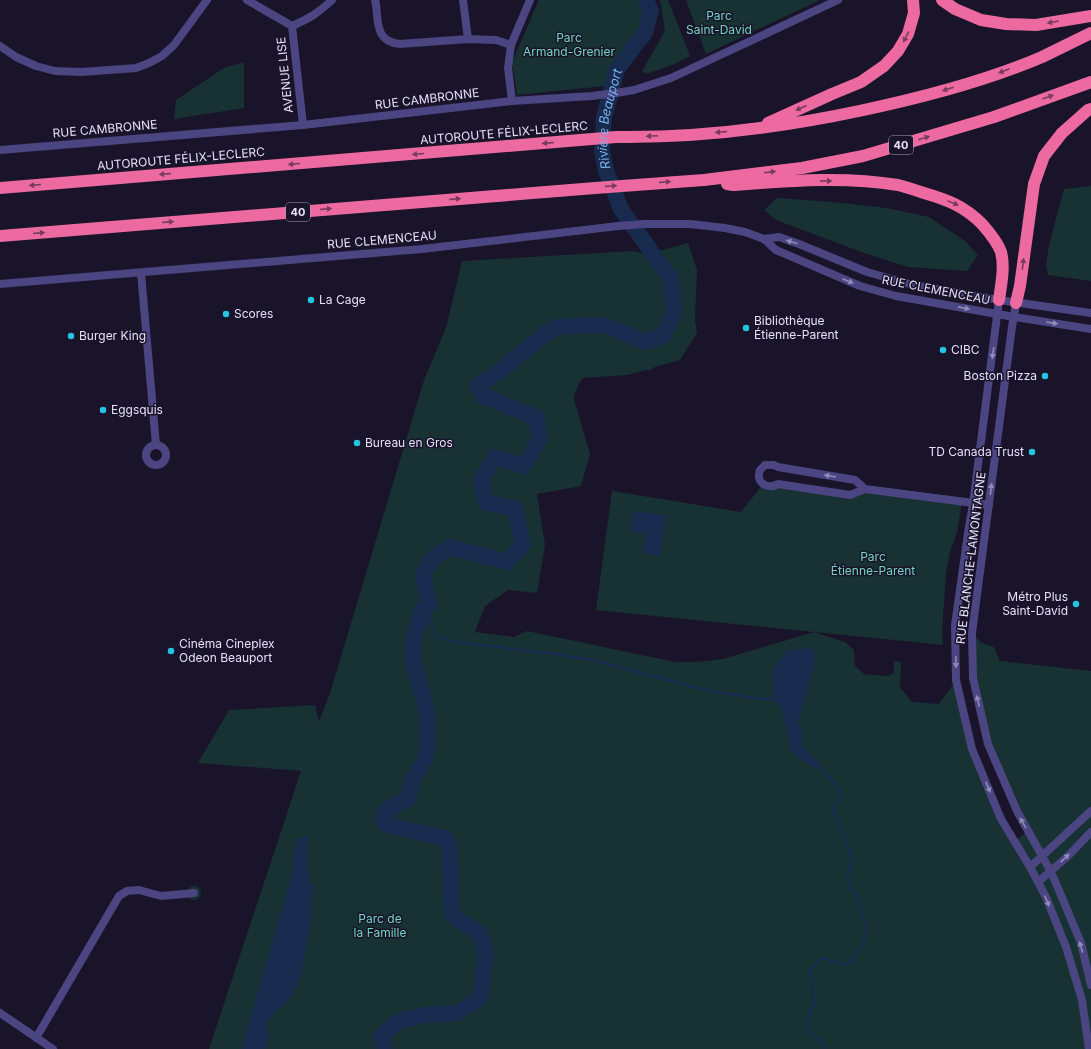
<svg xmlns="http://www.w3.org/2000/svg" width="1091" height="1049" viewBox="0 0 1091 1049" font-family="Inter,sans-serif">
  <style>
    .green { fill: #183132 }
    .water { fill: #182a4e }
    .lines { fill: none; stroke-linecap: round; stroke-linejoin: round }
    .stream { stroke: #182a4e; stroke-width: 2.5 }
    .river { stroke: #182a4e; stroke-width: 16 }
    .minor { stroke: #4b4582; stroke-width: 8 }
    .tertiary { stroke: #4b4582; stroke-width: 8 }
    .motorway { stroke: #ec6aa0; stroke-width: 12 }
    .oneway { fill: #783b5f }
    .oneway2 { fill: #908bb8 }
    .poi-dot { fill: #24c4e3; stroke: #191429; stroke-width: 1.5 }
    .labels { text-anchor: middle; stroke-width: 3; stroke-linejoin: round; paint-order: stroke }
    .shield { fill: #191429; stroke: #a8a3bc; stroke-width: 1 }
    .shield-label { font-size: 11px; font-weight: bold; fill: #e5e0fb }
    .park-label { font-size: 12px; fill: #74d4c2; stroke: #191429 }
    .street-label { font-size: 12px; fill: #e5e0fb; stroke: #191429 }
    .poi-label { font-size: 12px; fill: #e5e0fb; stroke: #191429; text-anchor: start }
    .water-label { font-size: 13px; font-style: italic; fill: #7bb1ee; stroke: #191429 }
  </style>
  <rect width="100%" height="100%" fill="#191429"/>
  <g class="green">
    <path d="M539,0h101c13,27 -8,44 -22,64 -5,7 -9,15 -13,22l-88,9 -5,-33z"/>
    <path d="M660,0h8l22,56 -15,8 -29,10 -4,-3 23,-40z"/>
    <path d="M686,0h134l-114,54z"/>
    <path d="M244,62v46l-70,11 2,-19 48,-32z"/>
    <path d="M1091,186v95l-43,-6 -2,-9 3,-21 15,-56z"/>
    <path d="M777,198l56,4 53,6 43,9 36,24 13,14 -11,16 -59,-4 -44,-14 -88,-33 -12,-10z"/>
    <path d="M688,243l9,27 -2,50 2,13 -17,27 -25,7 -5,3h-5l-18,5 -45,3 -8,17v4l16,55 -9,32 -44,8 8,51 -8,48 -29,-3 -23,16 -10,26 39,5 13,-6 148,31h21l27,-3 91,-27 31,10 9,8 1,16 9,8 24,2 6,-3v-12l7,1 -1,25 12,15 27,2 17,-24 16,69 43,92 13,-10 -40,-87 -15,-66 -1,-45 10,10 12,4 6,14 91,10v378h-882l92,-278 -103,-8 31,-53 86,-5 4,17 11,-29 94,-313 22,-52 16,-67 170,-10 16,3z"/>
    <path d="M763,484l87,10 15,-5 97,13 -5,31 -7,18 -4,23 -4,58 1,13 -347,-35 16,-119 129,21z"/>
    <circle cx="194" cy="893" r="7"/>
  </g>
  <g class="water">
    <path d="M633,511l33,4 -6,41 -17,-3 3,-20 -16,-2z"/>
    <path d="M810,647l5,6 -1,14 -16,55 5,13 -2,10 20,20 -2,3 -8,-2 -20,-15c-2,-10 -7,-43 -15,-49 -2,-2 -5,-3 -8,-3l5,-3 -1,-23 6,-11 10,-11z"/>
    <path d="M308,835v43l6,9 -3,12 1,6 -1,13 -10,59 -13,25 -13,10 -10,13 4,10 -4,14h-24l50,-171 6,-39z"/>
  </g>
  <g class="lines">
    <g class="stream">
      <path d="M429,604l2,19 5,12 19,7 100,12 38,6 117,31 45,7 13,1"/>
      <path d="M819,768l13,12 10,14 -9,14 19,49v7l-5,13 4,12 6,6 2,10 7,20 -3,20 -9,11 -5,8 -10,-1 -17,-5 -12,11 4,34 -9,25 17,14 3,7"/>
    </g>
    <path class="river" id="s1" d="M385,1049l-4,-13 18,-15 25,-6 34,-2 22,-15 6,-45 -7,-20 -27,-18 -3,-69 -4,-8 -58,-13 -4,-4 1,-8 6,-5 18,-9 4,-18 13,-22 3,-20 -2,-33 -13,-44v-21l10,-33 6,-4 -6,-28 9,-17 18,-12 57,15 16,-18 -9,-36 -28,-5 -5,-22 14,-24 28,9 8,-11 8,-16 -2,-21 -54,-22 -5,-10 22,-15 46,-38 11,-6 47,-2 42,17 18,-7 10,-22 -3,-34 -50,-70 -15,-38 -4,-20 2,-34 13,-47 15,-21 13,-16 6,-22 -5,-11"/>
    <g class="minor">
      <path d="M247,0l45,26 11,99"/>
      <path d="M375,0l1,4c2,19 0,38 24,40l68,-5 28,1 15,5"/>
      <path d="M463,0l5,39"/>
      <path d="M292,26c16,-7 27,-13 40,-26"/>
      <path d="M0,46l16,11 20,9 19,5 26,1 55,-4 13,-5 13,-7 12,-11 33,-45"/>
      <path d="M512,101l-4,-33 3,-23 19,-45"/>
      <path d="M0,150l303,-25 209,-24 80,-5 24,-3 18,-3 37,-12 167,-78"/>
      <path d="M141,273l15,172"/>
      <circle cx="156" cy="455" r="10"/>
      <path d="M865,489l-10,-9 -77,-13 -4,-2h-9c-1,1 -4,4 -5,5 -5,13 8,20 18,14l72,11 15,-6 124,16"/>
      <path d="M0,1013l53,36"/>
      <path d="M36,1038l83,-142 8,-5 12,-1 22,6 33,-3"/>
    </g>
    <g class="tertiary">
      <path d="M764,239l15,-2 20,7 68,28 46,13 86,15 92,13"/>
      <path d="M0,284l422,-35 196,-23 26,-2h46l35,4 20,4 19,7 12,11 84,36 36,10 118,21 77,12"/>
      <path d="M999,300l-26,204 -5,29 -13,92 1,55 16,69 29,70 29,48 16,30 20,50 16,53 7,49"/>
      <path d="M1016,303l-4,24 -40,306 1,45 15,66 29,67 34,61 7,16 23,55 10,42"/>
      <path d="M1030,867l12,-11 49,-45"/>
      <path d="M1038,882l29,-25 24,-25"/>
    </g>
    <g class="motorway">
      <path d="M942,0l13,9 26,11 25,4 30,1 55,-9"/>
      <path d="M768,123l64,-29 29,-12 23,-16 14,-15 10,-17 6,-21 -1,-13"/>
      <path d="M727,184l6,1c55,-4 110,-9 165,0 8,2 17,5 26,8 24,7 40,13 58,31 7,8 15,17 19,28 4,15 0,33 -2,48"/>
      <path d="M0,188l616,-51c81,1 163,-9 243,-26 62,-13 125,-29 183,-54 16,-8 33,-16 49,-24"/>
      <path d="M0,236l595,-48 109,-8 98,-12 61,-12 131,-39 97,-35"/>
      <path d="M1016,303l4,-17 14,-102 10,-28 18,-23 26,-23 3,-1"/>
    </g>
  </g>
  <defs><path id="oneway-solid" d="M-6-.8H1V-3.2L6.5 0L1 3.2V.8H-6Z"/></defs>
  <g class="oneway">
    <use href="#oneway-solid" transform="translate(1053 22) rotate(170)"/>
    <use href="#oneway-solid" transform="translate(906 37) rotate(117)"/>
    <use href="#oneway-solid" transform="translate(1004 71) rotate(159)"/>
    <use href="#oneway-solid" transform="translate(948 89) rotate(163)"/>
    <use href="#oneway-solid" transform="translate(1048 97) rotate(-20)"/>
    <use href="#oneway-solid" transform="translate(801 108) rotate(155)"/>
    <use href="#oneway-solid" transform="translate(721 132) rotate(176)"/>
    <use href="#oneway-solid" transform="translate(652 136) rotate(177)"/>
    <use href="#oneway-solid" transform="translate(924 138) rotate(-17)"/>
    <use href="#oneway-solid" transform="translate(548 143) rotate(175)"/>
    <use href="#oneway-solid" transform="translate(418 154) rotate(175)"/>
    <use href="#oneway-solid" transform="translate(294 164) rotate(175)"/>
    <use href="#oneway-solid" transform="translate(770 172) rotate(-7)"/>
    <use href="#oneway-solid" transform="translate(165 174) rotate(175)"/>
    <use href="#oneway-solid" transform="translate(826 181) rotate(1)"/>
    <use href="#oneway-solid" transform="translate(665 182) rotate(-4)"/>
    <use href="#oneway-solid" transform="translate(35 185) rotate(175)"/>
    <use href="#oneway-solid" transform="translate(611 186) rotate(-4)"/>
    <use href="#oneway-solid" transform="translate(455 199) rotate(-5)"/>
    <use href="#oneway-solid" transform="translate(953 203) rotate(22)"/>
    <use href="#oneway-solid" transform="translate(326 209) rotate(-5)"/>
    <use href="#oneway-solid" transform="translate(168 222) rotate(-5)"/>
    <use href="#oneway-solid" transform="translate(39 233) rotate(-5)"/>
    <use href="#oneway-solid" transform="translate(1023 264) rotate(-83)"/>
  </g>
  <g class="oneway2">
    <use href="#oneway-solid" transform="translate(792 242) rotate(-162)"/>
    <use href="#oneway-solid" transform="translate(848 281) rotate(23)"/>
    <use href="#oneway-solid" transform="translate(964 308) rotate(11)"/>
    <use href="#oneway-solid" transform="translate(1052 323) rotate(9)"/>
    <use href="#oneway-solid" transform="translate(993 353) rotate(98)"/>
    <use href="#oneway-solid" transform="translate(830 476) rotate(-170)"/>
    <use href="#oneway-solid" transform="translate(991 489) rotate(-83)"/>
    <use href="#oneway-solid" transform="translate(956 662) rotate(89)"/>
    <use href="#oneway-solid" transform="translate(978 701) rotate(-103)"/>
    <use href="#oneway-solid" transform="translate(988 787) rotate(67)"/>
    <use href="#oneway-solid" transform="translate(1023 823) rotate(-120)"/>
    <use href="#oneway-solid" transform="translate(1065 858) rotate(-44)"/>
    <use href="#oneway-solid" transform="translate(1047 901) rotate(67)"/>
    <use href="#oneway-solid" transform="translate(1081 947) rotate(-106)"/>
  </g>
  <g class="poi-dot">
    <circle cx="311" cy="300" r="4"/>
    <circle cx="226" cy="314" r="4"/>
    <circle cx="746" cy="328" r="4"/>
    <circle cx="71" cy="336" r="4"/>
    <circle cx="943" cy="350" r="4"/>
    <circle cx="1045" cy="376" r="4"/>
    <circle cx="103" cy="410" r="4"/>
    <circle cx="357" cy="443" r="4"/>
    <circle cx="1032" cy="452" r="4"/>
    <circle cx="1076" cy="604" r="4"/>
    <circle cx="171" cy="651" r="4"/>
  </g>
  <g class="labels">
    <g class="shield">
      <rect x="889" y="136" width="24" height="18" rx="3"/>
      <rect x="286" y="203" width="24" height="18" rx="3"/>
    </g>
    <g class="shield-label">
      <text x="901" y="149">40</text>
      <text x="298" y="216">40</text>
    </g>
    <g class="park-label">
      <text x="719" y="20">Parc<tspan x="719" dy="14">Saint-David</tspan></text>
      <text x="569" y="42">Parc<tspan x="569" dy="14">Armand-Grenier</tspan></text>
      <text x="873" y="561">Parc<tspan x="873" dy="14">Étienne-Parent</tspan></text>
      <text x="380" y="923">Parc de<tspan x="380" dy="14">la Famille</tspan></text>
    </g>
    <g class="street-label">
      <text transform="translate(285 75) rotate(-96)" y="4">AVENUE LISE</text>
      <text transform="translate(427 99) rotate(-7)" y="4">RUE CAMBRONNE</text>
      <text transform="translate(105 129) rotate(-5)" y="4">RUE CAMBRONNE</text>
      <text transform="translate(504 133) rotate(-5)" y="4">AUTOROUTE FÉLIX-LECLERC</text>
      <text transform="translate(181 159) rotate(-5)" y="4">AUTOROUTE FÉLIX-LECLERC</text>
      <text transform="translate(382 240) rotate(-5)" y="4">RUE CLEMENCEAU</text>
      <text transform="translate(936 290) rotate(11)" y="4">RUE CLEMENCEAU</text>
      <text transform="translate(971 558) rotate(-83)" y="4">RUE BLANCHE-LAMONTAGNE</text>
    </g>
    <g class="poi-label">
      <text x="319" y="304">La Cage</text>
      <text x="234" y="318">Scores</text>
      <text x="754" y="325">Bibliothèque<tspan x="754" dy="14">Étienne-Parent</tspan></text>
      <text x="79" y="340">Burger King</text>
      <text x="951" y="354">CIBC</text>
      <text x="1037" y="380" text-anchor="end">Boston Pizza</text>
      <text x="111" y="414">Eggsquis</text>
      <text x="365" y="447">Bureau en Gros</text>
      <text x="1024" y="456" text-anchor="end">TD Canada Trust</text>
      <text x="1068" y="601" text-anchor="end">Métro Plus<tspan x="1068" dy="14">Saint-David</tspan></text>
      <text x="179" y="648">Cinéma Cineplex<tspan x="179" dy="14">Odeon Beauport</tspan></text>
    </g>
    <g class="water-label">
      <text dy="5" stroke="none"><textPath href="#s1" startOffset="1476">Rivière Beauport</textPath></text>
    </g>
  </g>
</svg>
